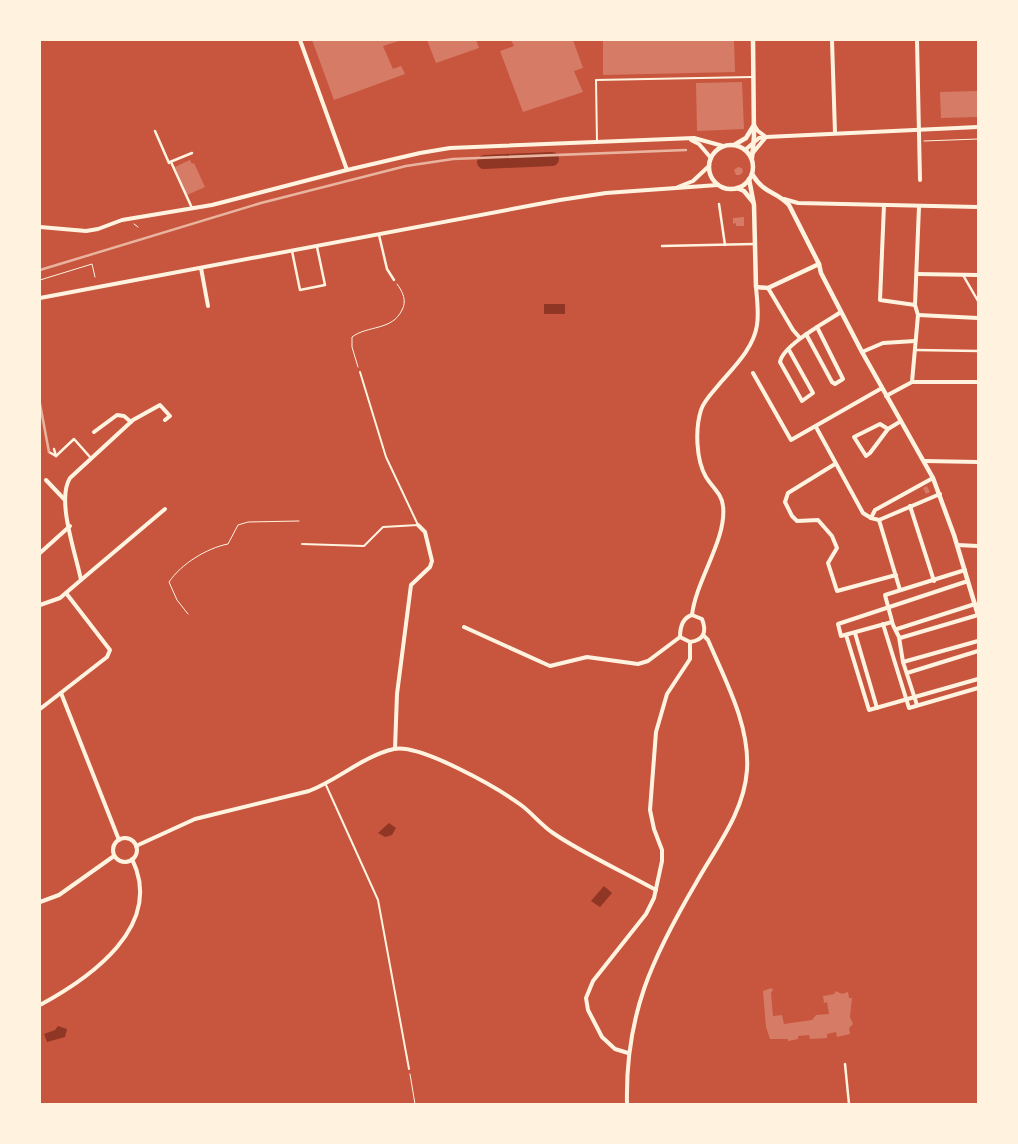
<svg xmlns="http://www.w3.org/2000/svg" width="1018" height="1144" viewBox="0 0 1018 1144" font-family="Arial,sans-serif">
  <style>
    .water { fill: #8f3625 }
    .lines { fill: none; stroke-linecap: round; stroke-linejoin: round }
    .river { stroke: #8f3625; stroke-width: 14 }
    .building { fill: #d67c66 }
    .path { stroke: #fff3e0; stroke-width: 1 }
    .service { stroke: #fff3e0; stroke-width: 2 }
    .pedestrian { stroke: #fff3e0; stroke-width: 2.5 }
    .minor { stroke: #fff3e0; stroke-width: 4 }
    .tertiary { stroke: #fff3e0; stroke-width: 4.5 }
    .rail { stroke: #e9b49f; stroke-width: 2.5 }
  </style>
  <rect width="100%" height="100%" fill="#c8553d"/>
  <g class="water">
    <rect x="544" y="304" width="21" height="10"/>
    <path d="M389,823l7,5 -4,7 -7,2 -7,-4z"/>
    <path d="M604,886l8,7 -12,14 -9,-6z"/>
    <path d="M58,1026l9,3 -2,8 -18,5 -3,-8 11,-4z"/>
  </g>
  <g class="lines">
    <path class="river" d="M484,162l68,-3"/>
  </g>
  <g class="building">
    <path d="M312,40h90l-19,6 10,23 8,-3 4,8 -71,26z"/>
    <path d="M427,40h49l3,8 -43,15z"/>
    <path d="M511,40h62l10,28 -9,3 9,21 -60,20 -23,-61 14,-5z"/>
    <path d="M734,40l1,32 -132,3v-34z"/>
    <path d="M742,82l2,47 -47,2 -1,-48z"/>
    <path d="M978,91v26l-37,1 -1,-26z"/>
    <path d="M190,160l2,4 2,-1 11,24 -18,8 -12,-28z"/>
    <path d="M738,167l4,1 1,4 -3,3h-4l-2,-5z"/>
    <path d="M744,217v9h-8v-3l-3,1v-6z"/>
    <path d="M927,486l3,6 -4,2 -3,-6z"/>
    <path d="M771,988l2,2 -2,3 2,23 9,-1 2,9 28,-4 4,-5 13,-1 -2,-12 -3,1 -1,-7 11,-2 2,-3 6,3 6,-2 1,6h3l-2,19 3,7 -4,4 1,6 -13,3 -1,-5 -9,2v4l-17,1 -1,-4 -11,1v3l-10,2v-2h-18l-4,-12 -3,-36z"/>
  </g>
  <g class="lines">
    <g class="path">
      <path d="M924,141l54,-2"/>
      <path d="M134,224l4,3"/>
      <path d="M40,280l52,-16 3,13"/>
      <path d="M358,367l-6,-20v-10c16,-12 40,-6 50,-27 5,-9 1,-18 -5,-26"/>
      <path d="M188,614l-11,-14 -8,-18c12,-18 38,-34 59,-38l10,-19 10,-3 51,-1"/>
      <path d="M410,1074l5,30"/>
    </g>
    <g class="service">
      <path d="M597,142l-1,-62 156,-3"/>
      <path d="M360,372l26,85 32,68"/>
      <path d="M302,544l62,2 19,-19 35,-2"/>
      <path d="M326,785l52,115 31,169"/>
    </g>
    <g class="pedestrian">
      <path d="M155,131l14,32"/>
      <path d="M170,162l22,-9"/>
      <path d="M171,162l21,46"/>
      <path d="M719,204l6,41"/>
      <path d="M379,235l8,34 7,11"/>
      <path d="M662,246l92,-2"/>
      <path d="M292,251l8,39 25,-5 -8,-38"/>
      <path d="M963,275l15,26"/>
      <path d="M916,350l62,1"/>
      <path d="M54,449l2,7"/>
      <path d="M49,452l7,4"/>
      <path d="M56,456l18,-17 16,18"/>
      <path d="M845,1064l4,40"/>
    </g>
    <g class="minor">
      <path d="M300,40l47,130"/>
      <path d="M832,40l3,93"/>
      <path d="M917,40l3,140"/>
      <path d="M754,125l4,6 8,6"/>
      <path d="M691,140l8,4 12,14"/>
      <path d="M745,150l14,-12 7,-1 212,-10"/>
      <path d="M752,154l14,-17"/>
      <path d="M678,187l15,-6 16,-15"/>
      <path d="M784,199l14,4 180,4"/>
      <path d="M884,205l-4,95 35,5"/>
      <path d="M40,227l46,4 12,-2 24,-9 90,-15 135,-35 73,-17 30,-5 244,-10 29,8"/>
      <path d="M201,268l7,38"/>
      <path d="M917,274l61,1"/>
      <path d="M768,288l25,42 7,8"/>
      <path d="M40,298l520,-98 46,-7 112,-8"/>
      <path d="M918,315l60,3"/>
      <path d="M806,334l26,48 3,2 8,-5 -26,-52"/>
      <path d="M789,350l24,43 -11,8 -22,-39c3,-17 46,-40 61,-50"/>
      <path d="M862,352l21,-9 32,-2"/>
      <path d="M753,373l38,67 91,-52"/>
      <path d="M912,382l6,-67 -3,-10 4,-98"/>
      <path d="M886,396l26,-14h66"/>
      <path d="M816,427l47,86 8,5"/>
      <path d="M888,429l-8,-5 -26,13 12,19 4,-3 18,-24 13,-8"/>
      <path d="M94,432l23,-17 7,1 7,6"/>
      <path d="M925,461l53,1"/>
      <path d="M835,464l-47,29 -3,9 7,14 5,5 21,-1 14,16 5,12 -9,15 9,28 59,-16"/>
      <path d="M933,478l-58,32 -4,8 8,2 61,-26"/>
      <path d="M46,480l18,19"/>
      <path d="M910,506l24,75"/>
      <path d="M879,520l21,70"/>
      <path d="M957,545l21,1"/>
      <path d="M40,553l30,-27"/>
      <path d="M81,580l84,-71"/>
      <path d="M40,605l20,-7 21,-18c-5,-26 -25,-80 -11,-102l63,-58 27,-15 10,11 -5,4"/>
      <path d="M692,615c4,-35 35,-76 31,-109 -1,-12 -11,-19 -17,-29 -10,-17 -11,-48 -5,-67 3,-10 13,-19 20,-28 14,-16 33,-35 36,-57 2,-12 0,-26 -1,-38"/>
      <path d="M692,615l10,4c5,13 2,21 -12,23l-10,-5c0,-10 2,-19 12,-22z"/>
      <path d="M892,622l-51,14 -3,-12 130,-43"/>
      <path d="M883,624l26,84 69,-20"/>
      <path d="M464,627l86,39 37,-9 51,7 10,-3 32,-24"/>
      <path d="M897,629l78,-25"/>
      <path d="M855,633l22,75"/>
      <path d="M846,635l23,75 109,-31"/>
      <path d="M900,638l78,-23"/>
      <path d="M903,662l75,-21"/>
      <path d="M907,673l71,-22"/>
      <path d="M61,693l58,147"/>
      <path d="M917,705l-14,-43 -4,-25 -6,-12 -8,-30 80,-25"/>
      <path d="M40,709l67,-52 3,-7 -44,-57"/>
      <path d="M395,749l2,-55 14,-109 19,-18 2,-6 -7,-29 -7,-7"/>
      <circle cx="125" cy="850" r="12"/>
      <path d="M136,846l59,-27 114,-28c29,-11 54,-35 85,-42 27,-5 104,39 127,56 11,8 20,20 32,28 29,20 71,39 103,57"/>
      <path d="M40,902l19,-7 55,-39"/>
      <path d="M40,1005c50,-27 125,-79 92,-146"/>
      <path d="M628,1053l-13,-4 -13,-12 -14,-27 -2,-12 7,-17 53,-67 8,-16 8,-37v-11l-8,-21 -4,-19 6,-78 11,-38 23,-35v-17"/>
      <path d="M627,1104c-2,-89 25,-146 69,-221 20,-36 48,-70 51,-113 3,-45 -22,-90 -39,-130l-5,-5"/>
    </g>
    <g class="tertiary">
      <path d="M734,145l12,-7 8,-13"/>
      <circle cx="731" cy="167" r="22"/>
      <path d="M752,158l2,-21 -1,-97"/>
      <path d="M749,179l5,26 2,82 12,1 51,-24 -30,-59c-14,-15 -24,-10 -37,-31"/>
      <path d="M737,188l7,3 9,11"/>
      <path d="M819,264l2,9 41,79 71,126 21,57 24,80"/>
    </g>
    <g class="rail">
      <path d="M40,270l221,-67 145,-37 47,-7 233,-9"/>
      <path d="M40,404l9,48"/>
    </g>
  </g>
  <rect width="1018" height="1144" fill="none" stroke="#fff3e0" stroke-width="82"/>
</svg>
